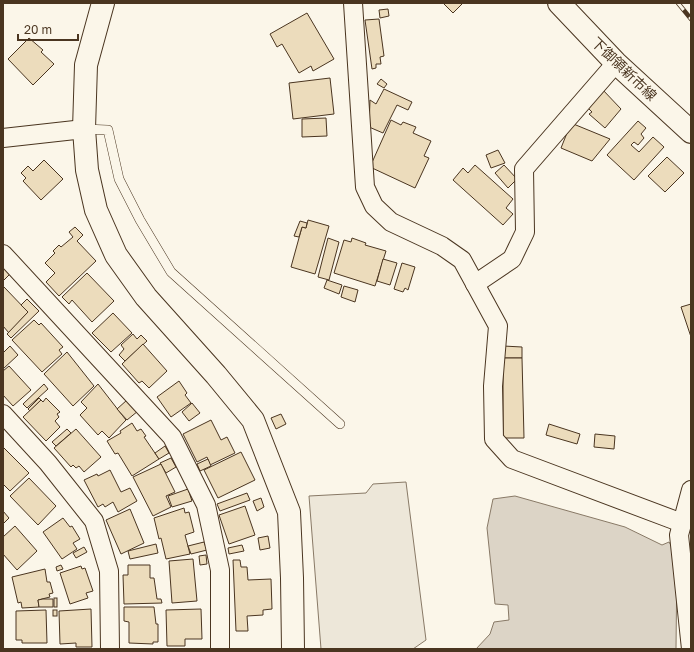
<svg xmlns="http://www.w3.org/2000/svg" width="694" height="652" viewBox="0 0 694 652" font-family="'Golos Text','Noto Sans JP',sans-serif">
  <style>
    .parking { fill: #ede7d9; stroke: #887966 }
    .water { fill: #dcd4c6; stroke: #887966 }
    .building { fill: #ecdcbc; stroke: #4a3520 }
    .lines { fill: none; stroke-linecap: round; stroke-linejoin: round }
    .lane-casing { stroke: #4a3520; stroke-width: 10 }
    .street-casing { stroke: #4a3520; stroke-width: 20 }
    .secondary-casing { stroke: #4a3520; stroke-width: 24 }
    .lane { stroke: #fbf6e9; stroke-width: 9 }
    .street { stroke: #fbf6e9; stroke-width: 18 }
    .secondary { stroke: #fbf6e9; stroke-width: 22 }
    .rail-casing { stroke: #4a3520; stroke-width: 4.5 }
    .rail { stroke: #fbf6e9; stroke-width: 3; stroke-dasharray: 9; stroke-linecap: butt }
    .labels { text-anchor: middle; stroke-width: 3; stroke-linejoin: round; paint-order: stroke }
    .street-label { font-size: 14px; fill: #4a3520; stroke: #fbf6e9 }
  </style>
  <rect width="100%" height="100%" fill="#fbf6e9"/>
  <path class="parking" d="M406,482l20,158 -13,9h-92l-12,-153 57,-3 7,-9z"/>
  <path class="water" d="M515,496l110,31 37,18 7,-3 8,14 -1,93h-200l14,-15 4,-12 15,-2 -1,-15 -13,-1 -8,-76 6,-29z"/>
  <g class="building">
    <path d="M443,3h20l-10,10z"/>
    <path d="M388,9l1,7 -9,2 -1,-8z"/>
    <path d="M307,13l27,46 -21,12 -2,-5 -12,7 -17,-29 -5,3 -7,-13z"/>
    <path d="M379,19l5,37 -4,1 1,7h-5v4l-4,1 -7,-49z"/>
    <path d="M29,38l14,12 -2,2 13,12 -21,21 -25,-26z"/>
    <path d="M330,78l4,36 -41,5 -4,-36z"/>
    <path d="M381,79l6,5 -3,4 -7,-4z"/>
    <path d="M384,89l28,13 -4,8 -11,-5 -14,28 -14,-6 1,-27 6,4z"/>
    <path d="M602,89l19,20 -16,19 -16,-14 3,-2 -6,-6z"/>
    <path d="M326,118l1,18 -25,1v-18z"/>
    <path d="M391,120l10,5 2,-3 13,5 -3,6 18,8 -7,15 5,2 -14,30 -45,-21z"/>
    <path d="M638,121l8,7 -5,6 3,4 -6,7 -4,-3 -3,3 8,7 14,-15 11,10 -30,33 -27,-25z"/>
    <path d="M571,123l39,16 -18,22 -31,-13z"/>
    <path d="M498,150l7,13 -14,5 -5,-13z"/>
    <path d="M667,157l17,16 -19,19 -17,-16z"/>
    <path d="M44,160l19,19 -22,21 -18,-19 3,-3 -5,-5 7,-7 5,5z"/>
    <path d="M475,165l38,34 -7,9 7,6 -10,11 -50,-45 10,-12 5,5z"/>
    <path d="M504,165l13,14 -9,9 -13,-15z"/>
    <path d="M308,220l21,6 -14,48 -24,-7 11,-40 4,1z"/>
    <path d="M300,221l7,2 -1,5 -4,-1 -3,10 -5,-1z"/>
    <path d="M75,227l8,8 -6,6 19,20 -37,35 -13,-14 9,-9 -10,-10 10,-10 -2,-2 6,-6 2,2 12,-10 -4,-5z"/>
    <path d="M328,238l11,4 -10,38 -11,-3z"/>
    <path d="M352,238l14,5 -1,2 21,6 -11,35 -41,-13 10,-33 7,2z"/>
    <path d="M383,259l14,4 -7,22 -13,-4z"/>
    <path d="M402,263l13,4 -7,23 -3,-2 -2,4 -9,-3z"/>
    <path d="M3,267l7,7 -7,7z"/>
    <path d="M87,273l27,28 -22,21 -20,-22 -3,4 -7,-7z"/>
    <path d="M327,280l15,5 -3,9 -15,-6z"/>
    <path d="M344,286l14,4 -3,12 -14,-5z"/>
    <path d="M4,287l24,25 -19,21 -6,-7v-37z"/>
    <path d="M27,299l12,12 -28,27 -4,-4 21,-22 -7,-7z"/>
    <path d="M691,304v33l-10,-30z"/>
    <path d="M113,313l19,20 -21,19 -19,-19z"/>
    <path d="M34,320l5,5 2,-2 22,24 -4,3 3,4 -20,18 -30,-32z"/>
    <path d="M133,334l4,5 4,-4 6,6 -22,20 -6,-6 5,-6 -3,-4z"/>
    <path d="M143,344l24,27 -18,17 -7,-7 -3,2 -17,-19z"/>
    <path d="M10,346l8,9 -15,14v-16z"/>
    <path d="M503,346l19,1v11h-19z"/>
    <path d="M67,352l27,34 -21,20 -29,-32z"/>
    <path d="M503,358h19l2,80h-21z"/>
    <path d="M9,366l22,24 -18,16 -10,-11v-24z"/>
    <path d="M179,381l8,12 -2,2 6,8 -20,14 -14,-20z"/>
    <path d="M44,384l4,5 -21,19 -4,-4z"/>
    <path d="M98,384l28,36 -17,18 -7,-7 -4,4 -18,-20 7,-7 -6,-6z"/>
    <path d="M39,398l2,2 -11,11 -2,-2z"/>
    <path d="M46,398l14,14 -3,2 2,3 -4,4 5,6 -14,14 -23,-24 18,-17 2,2z"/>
    <path d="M127,400l11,11 -11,9 -10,-11z"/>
    <path d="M192,403l8,10 -11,8 -7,-9z"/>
    <path d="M281,414l5,10 -10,5 -5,-11z"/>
    <path d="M211,420l10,20 6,-3 8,16 -25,12 -3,-8 -10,5 -14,-28z"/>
    <path d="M132,423l5,8 4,-2 5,7 -2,1 15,22 -27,17 -14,-23 -3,1 -8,-13 14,-8 -1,-2z"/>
    <path d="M549,424l31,10 -3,10 -31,-9z"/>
    <path d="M67,429l4,4 -15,13 -4,-4z"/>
    <path d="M76,429l25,28 -17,15 -5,-6 -3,2 -3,-3 -2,2 -17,-19z"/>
    <path d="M595,434l20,2 -1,13 -20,-2z"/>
    <path d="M165,446l4,7 -10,6 -4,-6z"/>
    <path d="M3,447l26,26 -19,18 -7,-7z"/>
    <path d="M241,452l14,28 -37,18 -14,-28z"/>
    <path d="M171,458l5,9 -10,6 -6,-10z"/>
    <path d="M208,459l3,7 -11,5 -3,-7z"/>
    <path d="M161,464l14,28 -9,4 5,11 -18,9 -20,-39z"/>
    <path d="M110,470l11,22 9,-4 7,13 -19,11 -5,-10 -8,5 -2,-3 -5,3 -14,-27 13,-6 1,2z"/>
    <path d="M29,478l27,28 -18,19 -28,-29z"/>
    <path d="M188,489l4,12 -20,6 -4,-11z"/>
    <path d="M247,493l3,7 -30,11 -3,-7z"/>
    <path d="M261,498l3,9 -7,4 -4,-10z"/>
    <path d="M245,506l10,29 -26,9 -10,-29z"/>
    <path d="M184,508l1,5 4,-1 5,20 -9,3 5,19 -24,5 -5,-21 -2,1 -5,-21z"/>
    <path d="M130,509l14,34 -23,11 -15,-34z"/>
    <path d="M3,511l6,7 -6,6z"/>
    <path d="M63,518l7,9 2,-1 8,13 -7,4 4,6 -15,10 -19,-27z"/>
    <path d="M15,526l22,25 -20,19 -14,-16v-17z"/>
    <path d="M268,536l2,12 -10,2 -2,-12z"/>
    <path d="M204,542l3,8 -16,4 -3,-8z"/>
    <path d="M156,544l2,9 -28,6 -2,-8z"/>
    <path d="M242,545l2,6 -15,3 -1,-6z"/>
    <path d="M84,547l3,5 -11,6 -3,-5z"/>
    <path d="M206,555l1,9 -7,1 -1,-9z"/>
    <path d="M193,559l4,42 -25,2 -3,-42z"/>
    <path d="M233,560h7l1,7h6l1,13 23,-1 1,30 -9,1v5l-16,1 1,15h-12z"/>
    <path d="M61,565l2,4 -6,2 -1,-4z"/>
    <path d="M128,565h22v13h4l3,21h4l1,4 -38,1 -1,-29h5z"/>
    <path d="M81,566l1,3 3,-1 8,23 -7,2 2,5 -18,6 -10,-31z"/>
    <path d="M45,569l2,13h3l3,11 -4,1 1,3 -12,3 1,7 -17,1 -1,-6 -3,1 -6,-26z"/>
    <rect x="54" y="598" width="3" height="9"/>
    <path d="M43,599h10v8h-14l-1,-7z"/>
    <path d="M124,607h30l2,17h2v18h-5v2l-24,-1v-21l-5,-1z"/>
    <path d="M91,609l1,38h-16v-4l-16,1 -1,-33z"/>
    <path d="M201,609l1,30h-17v7h-18l-1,-36z"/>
    <path d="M46,610l1,33h-25v-3h-6v-29z"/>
    <rect x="53" y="610" width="4" height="6"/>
  </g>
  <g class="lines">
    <defs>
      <path id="lane" d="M84,129l24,1 11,49 21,41 31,52 169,152"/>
      <g id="street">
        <path d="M353,3l12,184 9,19 17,16 51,24 20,14 36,66 -5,60 1,53 18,20 170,64"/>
        <path d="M3,138l81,-9"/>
        <path d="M3,254l169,183 34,68 14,65v79"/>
        <path d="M475,284l37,-25 13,-27 -1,-63 92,-106"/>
        <path d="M3,414l45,49 46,58 15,50 1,78"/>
        <path d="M691,649l-12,-114 12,-45"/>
      </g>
      <g id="secondary">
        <path d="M103,3l-17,62 -2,64 3,41 9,40 20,45 30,42 70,78 37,45 36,92 3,66 1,71"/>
        <path d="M559,3l57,60 75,69"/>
      </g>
    </defs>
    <use href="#lane" class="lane-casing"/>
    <use href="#street" class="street-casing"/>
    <use href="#secondary" class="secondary-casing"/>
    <use href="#lane" class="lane"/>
    <use href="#street" class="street"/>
    <use href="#secondary" class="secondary"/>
    <defs>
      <path id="rail" d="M678,3l13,16"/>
    </defs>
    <use href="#rail" class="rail-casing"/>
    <use href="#rail" class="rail"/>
  </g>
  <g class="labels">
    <g class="street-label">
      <text transform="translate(624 69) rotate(44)" y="5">下御領新市線</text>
    </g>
  </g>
  <rect width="694" height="652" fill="none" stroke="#4a3520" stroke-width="8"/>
  <path d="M18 34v6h60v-6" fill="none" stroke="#4a3520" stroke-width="2"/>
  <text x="24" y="34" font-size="12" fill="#4a3520" stroke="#fbf6e9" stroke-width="3" paint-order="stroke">20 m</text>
</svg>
